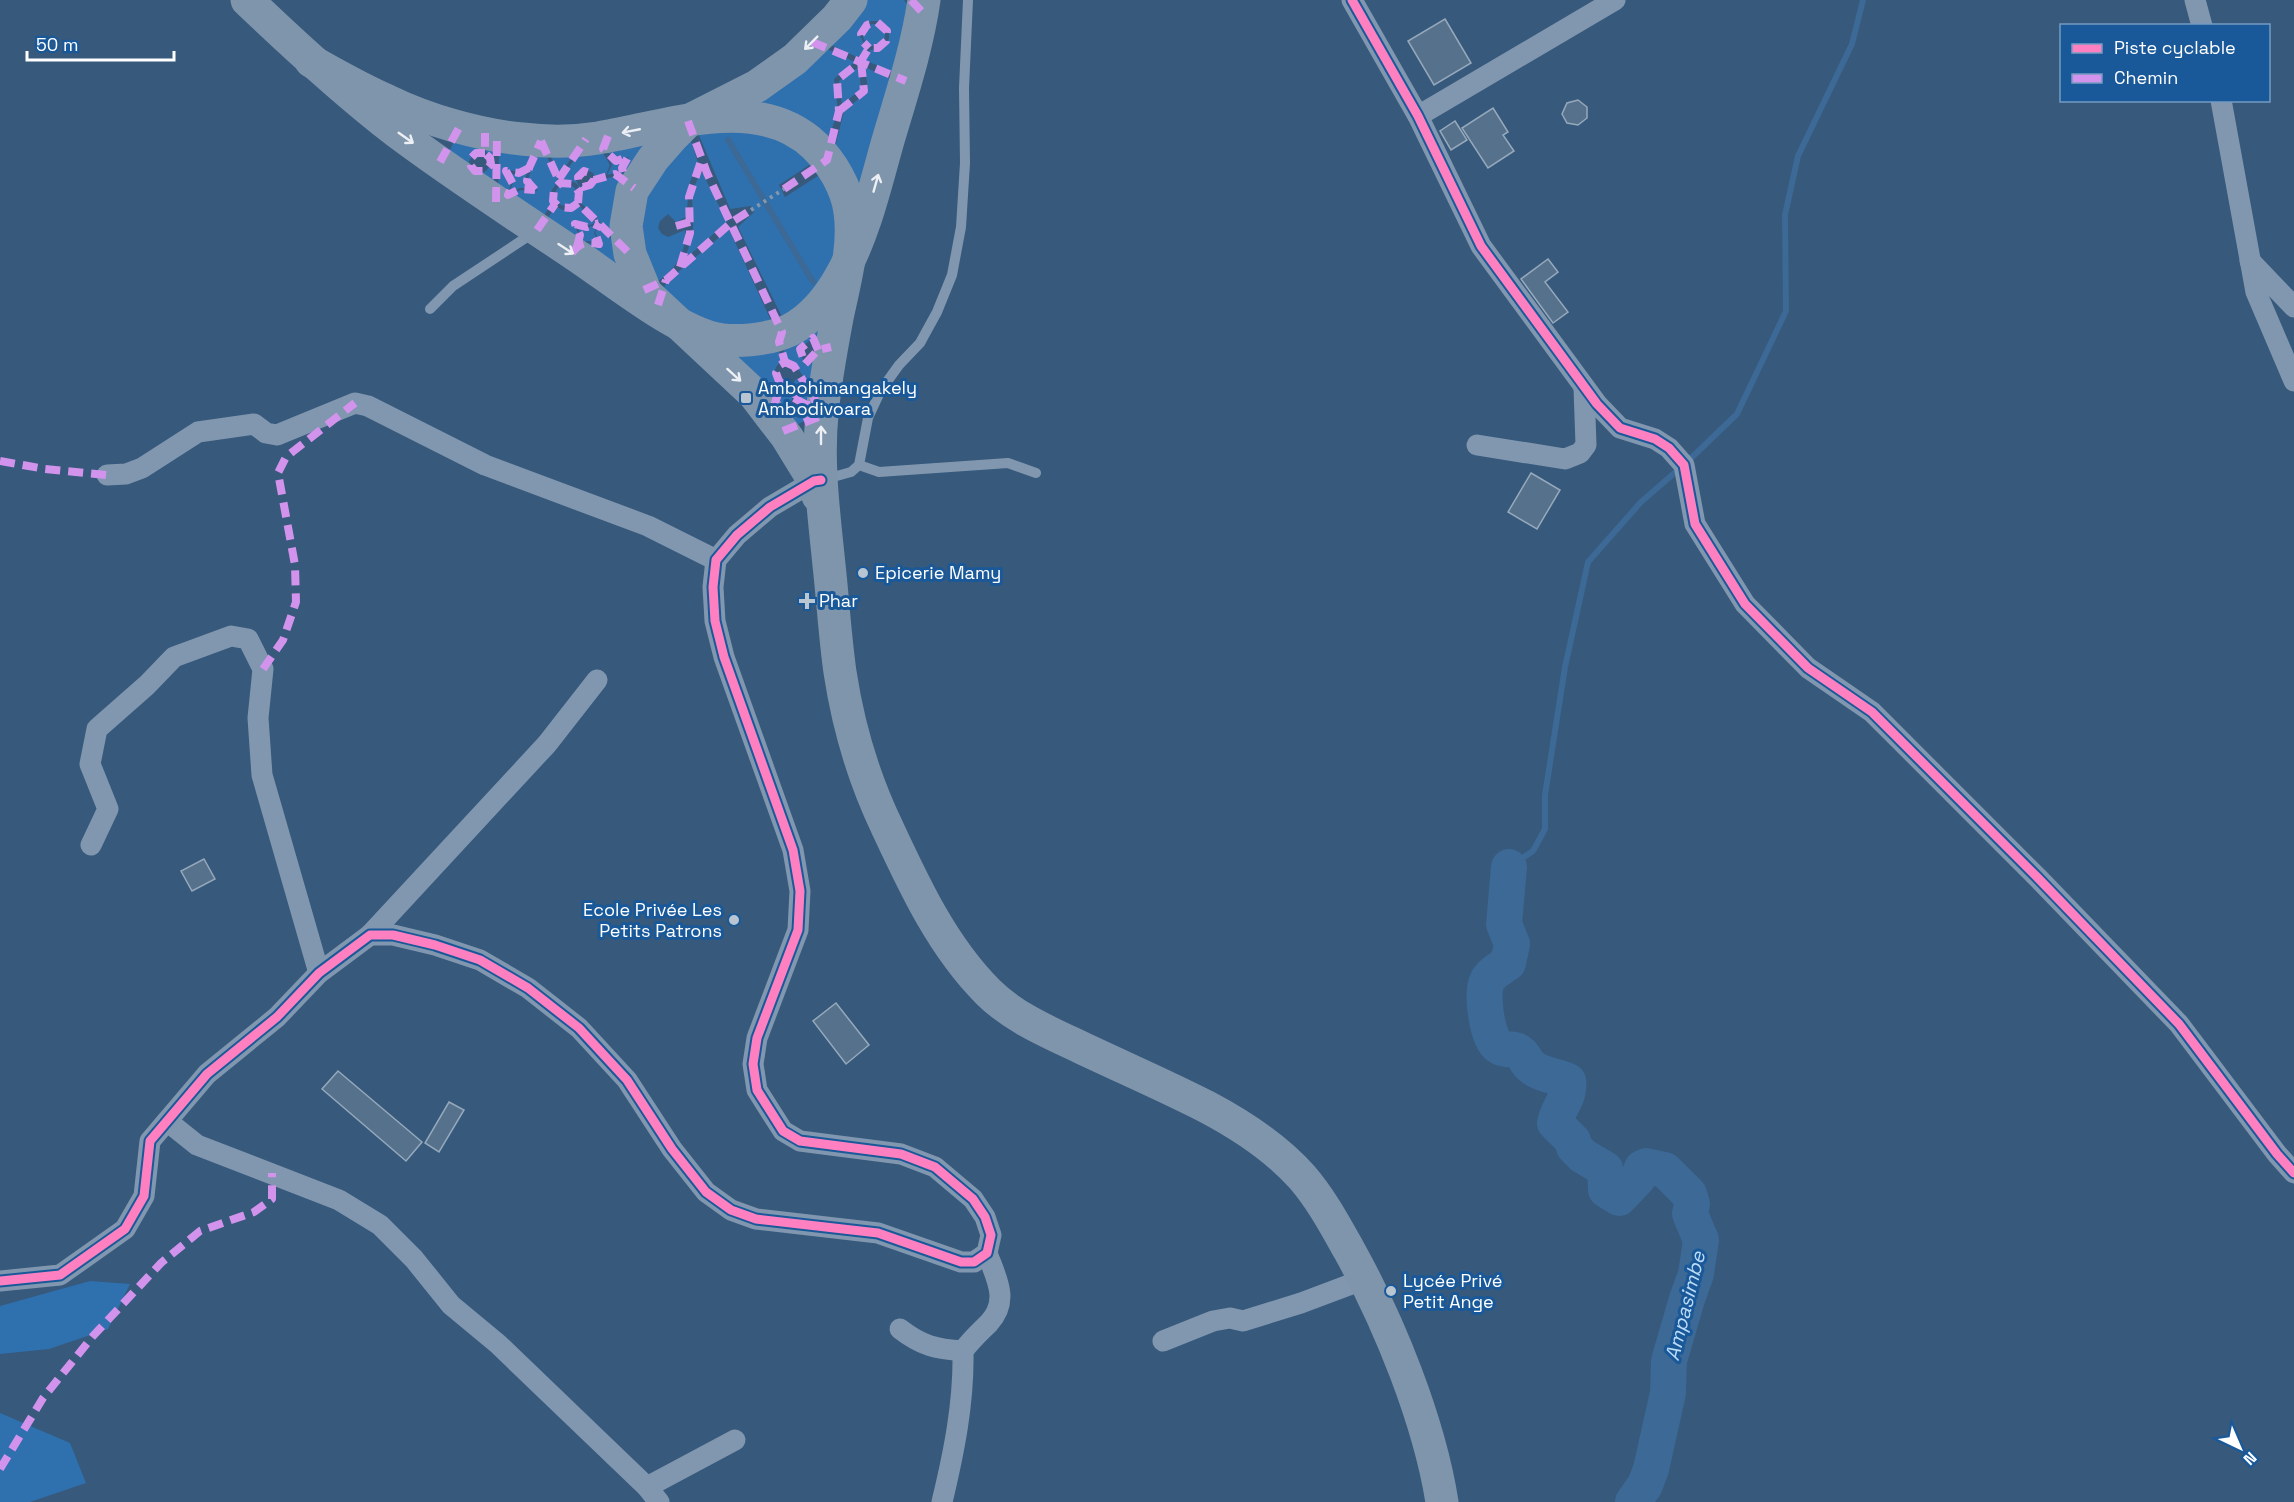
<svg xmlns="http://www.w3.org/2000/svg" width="2294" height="1502" viewBox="0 0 2294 1502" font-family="'Space Grotesk',sans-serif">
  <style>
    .green { fill: #2f70ae }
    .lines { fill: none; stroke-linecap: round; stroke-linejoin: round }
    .stream { stroke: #3c6995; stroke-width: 6 }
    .river { stroke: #3c6995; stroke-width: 36 }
    .building { fill: #56718c; stroke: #96a9bc; stroke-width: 1.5 }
    .path { stroke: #8197af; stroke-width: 4; stroke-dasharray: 3 4.5; stroke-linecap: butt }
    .service { stroke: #8197af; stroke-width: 10 }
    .minor { stroke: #8197af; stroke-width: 21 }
    .primary { stroke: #7f95ac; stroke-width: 33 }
    .quiet { stroke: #d193ec; stroke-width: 8; stroke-dasharray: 15 8; stroke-linecap: butt }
    .cycleway-casing { stroke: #1a5999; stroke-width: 13 }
    .cycleway { stroke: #ff80c0; stroke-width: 9 }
    .oneway { stroke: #eceff3 }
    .poi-dot { fill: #b9c5d1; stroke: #1a5999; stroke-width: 2 }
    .labels { text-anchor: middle; stroke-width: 6; stroke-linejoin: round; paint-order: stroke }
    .poi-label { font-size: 18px; fill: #fff; stroke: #1a5999; text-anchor: start }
    .water-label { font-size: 20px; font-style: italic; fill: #bcdbf7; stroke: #1a5999 }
  </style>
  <rect width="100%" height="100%" fill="#37597c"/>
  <g class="green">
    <path d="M866,0h38l7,10 -15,63 -32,-13 6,-10 10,-1 9,-10v-7l-8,-11h-10l-9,7 -2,8 7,13 -6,10 -34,-16z"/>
    <circle cx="874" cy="35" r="11"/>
    <path d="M823,47l32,15 -21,17 4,32 -11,32 -84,-39z"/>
    <path d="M859,67l2,22 -19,16 -3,-24z"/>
    <path d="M865,67l30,14 -36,118 -25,-48 10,-40 24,-20z"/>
    <path d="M757,127l60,33 -38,25 6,12 39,-25 16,59 -13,50 -43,40 -46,-94 16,-15 -3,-6 -21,3 -32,-76z"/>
    <path d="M690,137l8,26 -8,19 -4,35 -10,5 -8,-8 -8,7 -2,7 4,6 6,3 17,-7c2,24 -11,41 -30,53l-12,-13 -3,-71z"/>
    <path d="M455,140l29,7v5l-10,1 -5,8 1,5 12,7 4,-2 6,-8 -1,-5 -5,-6v-5l8,2v41l-47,-35z"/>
    <path d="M654,140l-27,40 -4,-12 6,-11 -12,3 -13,-11z"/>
    <path d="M499,149l35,3 -5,15 -10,5 -15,-3 7,15 -4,12 14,-6 17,1 -10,-11 8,-28h9l13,29 -8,12 2,10 -12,19 -42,-30z"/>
    <path d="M601,149l9,16 -4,10 -11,3 -2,-5 -8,-4 -8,5 -1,6 3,6 7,2 9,-7 21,-5 10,6 -7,59 -38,-38 2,-8c-4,-12 -10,-16 -23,-15l20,-29z"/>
    <path d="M548,152h28l-16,22z"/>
    <path d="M607,155l9,7 11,-4 -6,11 3,9 -9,-5 -8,2 5,-10z"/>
    <path d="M527,170l-2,11 8,7h-13l-11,5 4,-10 -5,-10 11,2z"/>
    <path d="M702,172l25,50 -42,37c3,-10 7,-21 8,-32 1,-24 -6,-33 9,-55z"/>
    <circle cx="566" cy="195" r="11"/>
    <path d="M579,205l16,18 -8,3 -13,-2 5,11 -4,10 -31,-20 11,-19 10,5z"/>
    <path d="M597,224l-3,9 5,10 -13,-2 -8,5 3,-11 -5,-10 11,3z"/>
    <path d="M599,226l19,20 13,38 -52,-36 8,-5 14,2 -6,-13z"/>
    <path d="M729,229l44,96 -54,6 -57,-36 4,-13z"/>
    <path d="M818,321l1,28 -5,-12 -15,12 6,16 14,-14 -3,45 -19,-29 -10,-7 -6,-18z"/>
    <path d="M777,343l5,18c-9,6 -10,17 -1,23l-8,20 -48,-55z"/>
    <path d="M798,378l17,27 -8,-1 -14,-7 -7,15 13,6 9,-12 6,11 -23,10 -16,-20 8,-22 8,-1z"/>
    <path d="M90,1281l40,3 -22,45 -59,20 -49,5v-48z"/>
    <path d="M0,1413l70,30 16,40 -56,19h-30z"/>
  </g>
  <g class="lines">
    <g class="stream">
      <path d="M728,140l85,142"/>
      <path d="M1687,462l50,-48 49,-103 -1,-96 13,-59 54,-112 11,-44"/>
      <path d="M1509,867l24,-16 12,-22v-34l20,-128 23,-105 53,-60 38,-33"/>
    </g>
    <path class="river" d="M1509,867l-5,57 8,20 -4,19c-7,5 -17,10 -21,18 -6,13 0,57 11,65 6,5 10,2 17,4 7,2 9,7 12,12 9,13 28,13 41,19 3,16 -11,28 -13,42l18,18 1,6 9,9 22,13 1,21 13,8 19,-20 4,-10 4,-2 19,4 24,24 3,10 -2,10 11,26 -5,34 -9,25 -18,62 -1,32 -17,76 -6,16 -12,17"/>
  </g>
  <g class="building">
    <path d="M1445,19l26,44 -37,22 -26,-44z"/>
    <path d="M1578,100l9,7v11l-9,7 -11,-2 -5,-9 5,-11z"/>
    <path d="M1493,108l15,24 -5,3 11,16 -26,17 -26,-40z"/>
    <path d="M1455,121l12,19 -16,10 -11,-19z"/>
    <path d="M1548,259l10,13 -13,10 23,30 -15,11 -32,-44z"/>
    <path d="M1531,473l29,17 -23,39 -29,-17z"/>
    <path d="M204,859l11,20 -23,12 -11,-20z"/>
    <path d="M836,1003l33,42 -23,19 -33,-43z"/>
    <path d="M338,1071l84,71 -16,19 -84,-72z"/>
    <path d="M449,1102l15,8 -25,42 -14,-9z"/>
  </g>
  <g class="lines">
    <path class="path" d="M751,210l33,-21"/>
    <g class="service">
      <path d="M430,309l23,-23 80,-53"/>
      <path d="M859,465l20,7 129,-9 28,10"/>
      <path d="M826,479l25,-7 8,-7 9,-47 13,-28 18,-25 21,-22 17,-31 15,-37 9,-48 4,-64 -1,-75 4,-88"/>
    </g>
    <g class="minor">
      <path d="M1352,0l66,116 63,130 116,158 23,24 35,11 14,9 15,17 11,59 50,80 63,64 64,44 166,166 141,146 98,130 17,19"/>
      <path d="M2195,0l7,26"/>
      <path d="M2221,100l35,192 38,89"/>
      <path d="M1418,116l197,-116"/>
      <path d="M2250,261l44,46"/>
      <path d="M1477,445l88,14 15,-6 6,-8 -2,-57"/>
      <path d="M107,475l19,-1 16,-6 56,-36 56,-8 12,9 11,2 78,-32 13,3 117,59 163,61 68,34"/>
      <path d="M91,845l17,-36 -18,-45 7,-35 50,-44 27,-28 57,-21 17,3 15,30 -5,49 4,57 57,198"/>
      <path d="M370,935l177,-191 50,-64"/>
      <path d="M167,1121l30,24 142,55 41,25 34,34 37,46 47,39 149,143 12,15"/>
      <path d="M0,1281l60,-6 65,-46 19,-33 6,-55 57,-67 70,-57 42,-44 51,-38h23l42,10 45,15 48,28 51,40 48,52 45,69 34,43 25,18 25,9 122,14 83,29h13l13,-9 4,-18 -6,-18 -12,-18 -38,-32 -34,-13 -101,-13 -17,-10 -26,-41 -4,-26 4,-26 41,-108 2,-39 -7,-41 -69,-193 -9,-36 -2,-34 3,-27 21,-25 33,-28 44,-26 7,-1"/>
      <path d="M900,1329c22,17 36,20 63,22"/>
      <path d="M1163,1341l50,-20 17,-3 13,3 58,-18 64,-24"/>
      <path d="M647,1487l88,-47"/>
      <path d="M942,1502c12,-50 22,-99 21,-151 8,-11 17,-19 26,-28 21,-23 7,-45 -2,-70"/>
    </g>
    <g class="primary">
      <path d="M247,0c48,46 97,91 150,132 60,45 124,86 186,128 35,24 87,65 126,77 23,7 60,3 81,-7 23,-12 40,-34 52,-56 22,-40 33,-87 45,-130 14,-48 30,-95 37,-144"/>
      <path d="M311,61c25,14 51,29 77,40 39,19 91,34 134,38 25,3 51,3 76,-1 68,-11 159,-47 217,8 17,17 32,42 35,66 5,35 -6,72 -13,106 -6,32 -12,64 -15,96 -5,50 2,101 7,151 4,36 6,72 11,107 8,53 24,107 47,155 27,58 55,119 101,165 25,25 60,40 92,55 42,20 86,39 127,60 34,18 69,41 95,70 19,22 33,48 47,73 40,72 80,170 93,252"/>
      <path d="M818,496l-4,-15 -27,-44 -33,-43 -108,-101 -16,-39 -4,-28 6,-35 21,-32 21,-24 14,-14 69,-35 38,-27 42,-41 14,-18"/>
    </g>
    <g class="quiet">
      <path d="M911,0l11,12"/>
      <path d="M812,42l94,39"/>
      <path d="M839,111l25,-20 -3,-30"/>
      <path d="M688,121l19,52 75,159 -3,10 6,20 -5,3 -4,8 3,8 3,2 -11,31"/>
      <path d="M608,136l-5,13 13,12 12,-4 -6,11 3,12"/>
      <path d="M541,141l19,42"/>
      <path d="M485,153h-9l-5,5v8l4,5h10l6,-7 -1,-6 -5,-5v-20"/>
      <path d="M440,162l20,-36"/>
      <path d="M529,168l-10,5 -13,-2 7,13 -5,11 12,-6 15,1"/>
      <path d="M559,179l27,-40"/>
      <path d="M594,180l-4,5 -7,2 -4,-3 -1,-7 6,-6 6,2 4,7 21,-6 19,14"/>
      <path d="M784,189l43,-29 12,-49 -2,-31 24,-19 8,-13h9l8,-7 1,-10 -10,-9 -10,3 -6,9 2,8 6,6"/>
      <path d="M535,190l-8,-9 2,-13 12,-27"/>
      <path d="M496,202l1,-67"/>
      <path d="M578,203l-7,5 -12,-1 -6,-6 1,-12 6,-6 13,1 6,8 -1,11 52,51"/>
      <path d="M676,226l14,-4"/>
      <path d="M537,230l18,-26"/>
      <path d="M577,247l3,-12 -5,-11 12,3 12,-4"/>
      <path d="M572,253c8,-11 15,-11 27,-9l-4,-12 4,-9"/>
      <path d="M680,267l10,-34 -1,-36 13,-39"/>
      <path d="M644,290l22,-10 66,-58 19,-12"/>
      <path d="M658,305l8,-25"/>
      <path d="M818,350l-5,-12 -13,11 5,15 13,-14 13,-3"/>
      <path d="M785,362l9,4 21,34 1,5 6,5"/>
      <path d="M807,405l-13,-7 -7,14 12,5 8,-12h9"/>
      <path d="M783,431l38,-15"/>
      <path d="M0,461l45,8 62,6"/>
      <path d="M263,669l20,-29 13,-38 -1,-37 -17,-92 8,-16 69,-54"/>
      <path d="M0,1469l43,-71 50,-62 68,-73 39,-32 54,-19 18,-13v-26"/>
    </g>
    <defs>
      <g id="cycleway">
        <path d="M1352,0l66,116 63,130 116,158 23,24 35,11 14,9 15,17 11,59 50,80 63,64 64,44 166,166 141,146 98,130 17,19"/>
        <path d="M0,1281l60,-6 65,-46 19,-33 6,-55 57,-67 70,-57 42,-44 51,-38h23l42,10 45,15 48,28 51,40 48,52 45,69 34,43 25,18 25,9 122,14 83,29h13l13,-9 4,-18 -6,-18 -12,-18 -38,-32 -34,-13 -101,-13 -17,-10 -26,-41 -4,-26 4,-26 41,-108 2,-39 -7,-41 -69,-193 -9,-36 -2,-34 3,-27 21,-25 33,-28 44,-26 7,-1"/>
      </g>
    </defs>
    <use href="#cycleway" class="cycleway-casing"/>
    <use href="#cycleway" class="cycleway"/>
  </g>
  <defs><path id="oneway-shaft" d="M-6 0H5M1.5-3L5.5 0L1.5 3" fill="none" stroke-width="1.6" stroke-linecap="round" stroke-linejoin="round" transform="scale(1.5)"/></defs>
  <g class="oneway">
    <use href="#oneway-shaft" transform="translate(811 43) rotate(135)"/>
    <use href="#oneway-shaft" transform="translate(631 131) rotate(169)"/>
    <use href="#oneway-shaft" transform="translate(406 138) rotate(35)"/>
    <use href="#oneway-shaft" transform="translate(876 183) rotate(-74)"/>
    <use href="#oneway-shaft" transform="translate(566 249) rotate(33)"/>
    <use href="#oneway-shaft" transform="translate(734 375) rotate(42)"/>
    <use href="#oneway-shaft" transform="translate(821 435) rotate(-90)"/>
  </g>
  <g class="poi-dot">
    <rect x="740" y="392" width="12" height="12" rx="3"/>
    <circle cx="863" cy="573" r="6"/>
    <path d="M804 592h6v6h6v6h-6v6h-6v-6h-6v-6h6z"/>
    <circle cx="734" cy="920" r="6"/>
    <circle cx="1391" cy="1291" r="6"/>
  </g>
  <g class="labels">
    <g class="poi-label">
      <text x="758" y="394">Ambohimangakely<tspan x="758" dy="21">Ambodivoara</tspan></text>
      <text x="875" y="579">Epicerie Mamy</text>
      <text x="819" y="607">Phar</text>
      <text x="722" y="916" text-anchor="end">Ecole Privée Les<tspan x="722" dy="21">Petits Patrons</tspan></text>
      <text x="1403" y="1287">Lycée Privé<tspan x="1403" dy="21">Petit Ange</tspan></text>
    </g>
    <g class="water-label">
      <text transform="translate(1685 1306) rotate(-76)" y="7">Ampasimbe</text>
    </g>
  </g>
  <rect x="2060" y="24" width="210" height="78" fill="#1a5999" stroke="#769bc2" stroke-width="1.5"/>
  <rect x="2072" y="44" width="30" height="9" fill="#ff80c0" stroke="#769bc2" stroke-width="1.5"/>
  <text x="2114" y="54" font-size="18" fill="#ffffff">Piste cyclable</text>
  <rect x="2072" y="74" width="30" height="9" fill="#d193ec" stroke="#769bc2" stroke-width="1.5"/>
  <text x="2114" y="84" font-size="18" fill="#ffffff">Chemin</text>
  <g transform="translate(2240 1448) rotate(136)" stroke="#1a5999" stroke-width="4.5" paint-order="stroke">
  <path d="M0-4.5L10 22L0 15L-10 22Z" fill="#ffffff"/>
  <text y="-9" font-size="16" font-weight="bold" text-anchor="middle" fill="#ffffff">N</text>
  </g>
  <path d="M27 51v9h147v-9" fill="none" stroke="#ffffff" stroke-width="3"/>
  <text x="36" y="51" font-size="18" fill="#ffffff" stroke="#1a5999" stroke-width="4.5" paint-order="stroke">50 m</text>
</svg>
